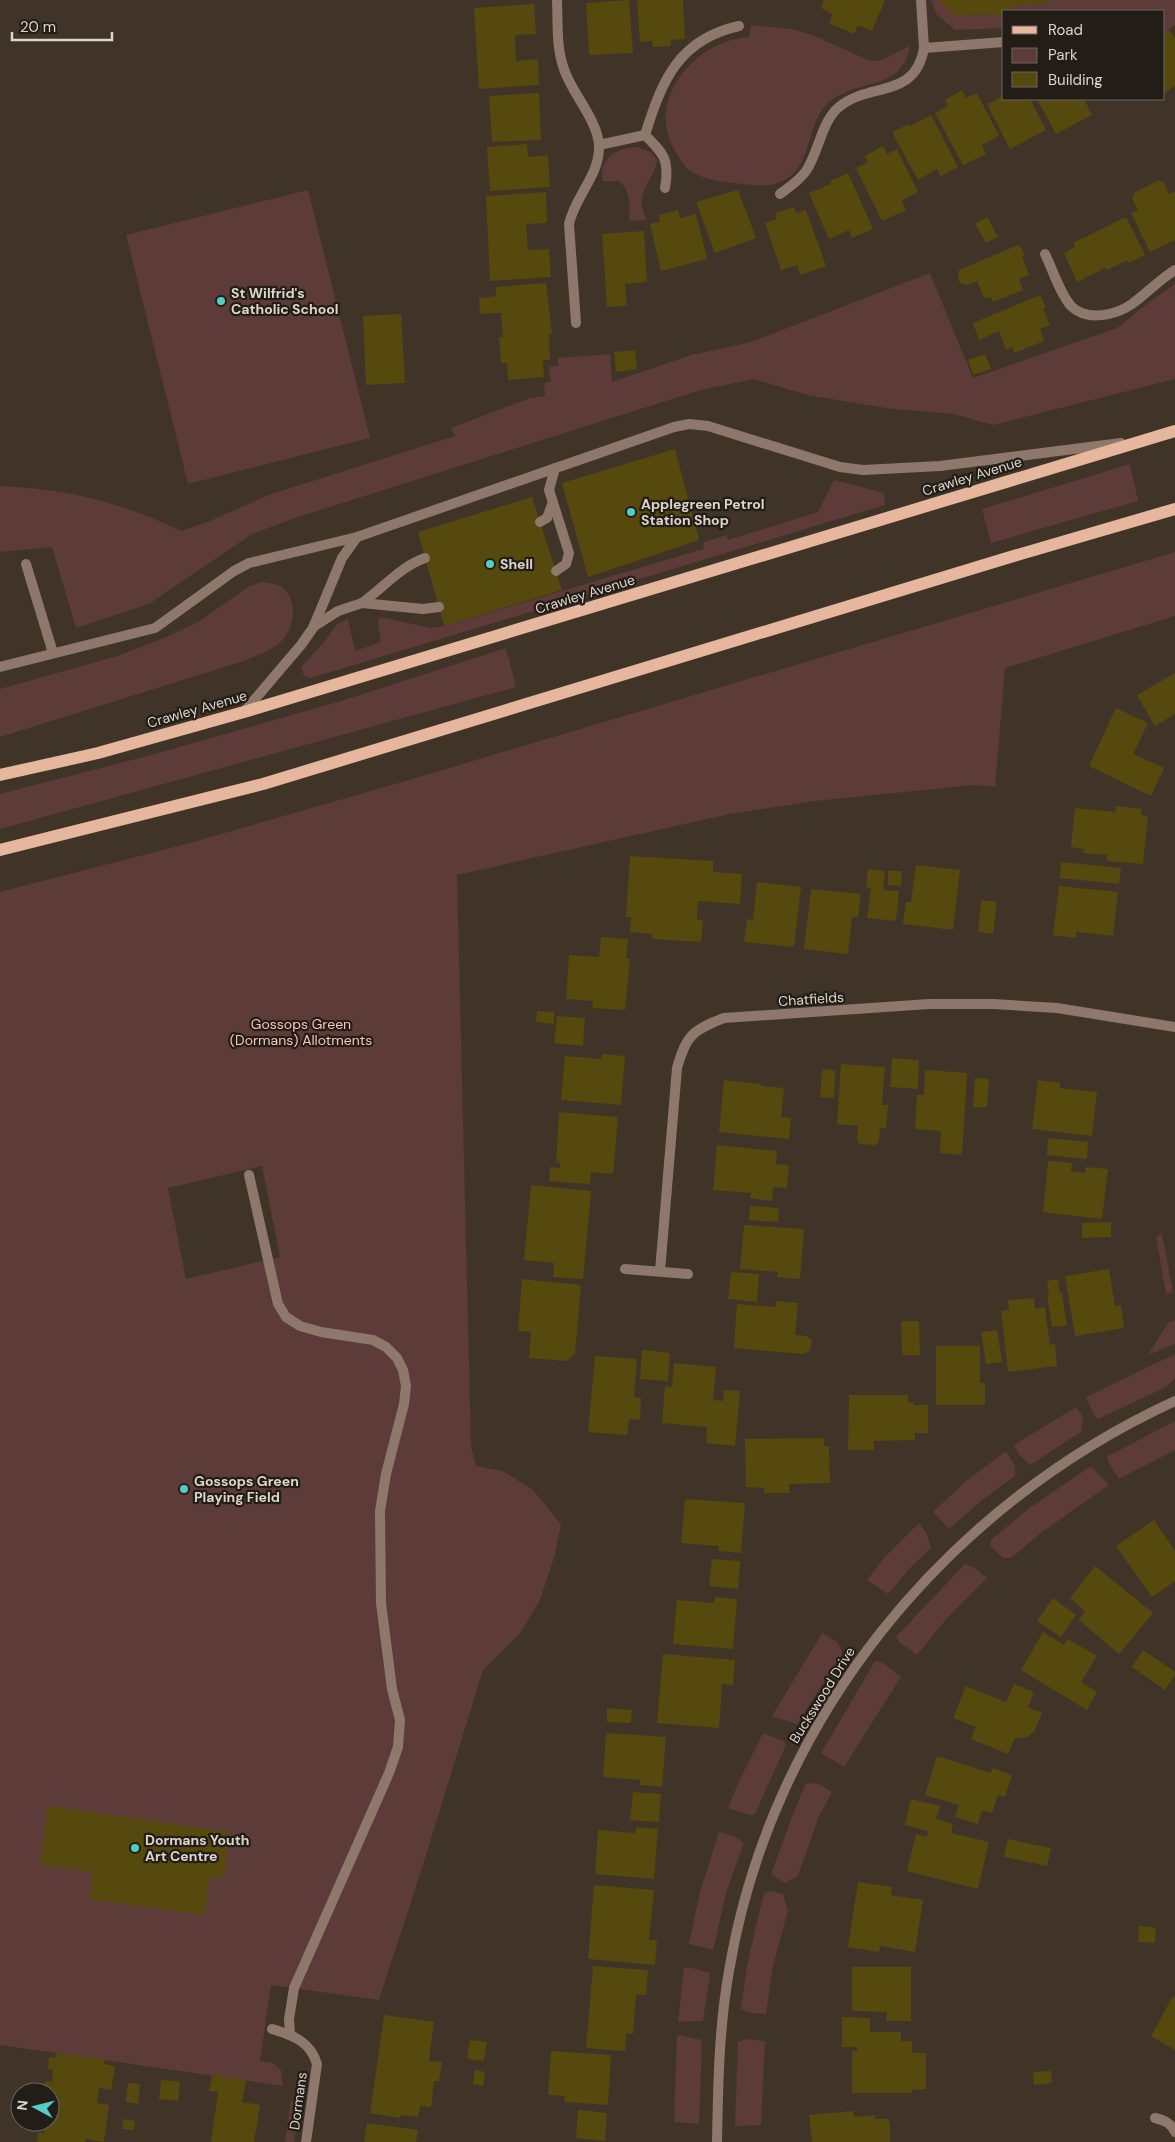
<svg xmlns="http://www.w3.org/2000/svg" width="1175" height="2142" viewBox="0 0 1175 2142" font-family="'DM Sans',sans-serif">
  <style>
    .green { fill: #5c3b38; fill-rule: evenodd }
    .building { fill: #56490e }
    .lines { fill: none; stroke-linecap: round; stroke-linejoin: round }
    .service { stroke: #8e776b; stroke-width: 10 }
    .minor { stroke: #8e776b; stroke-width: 10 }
    .tertiary { stroke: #8e776b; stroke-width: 10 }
    .primary { stroke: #e6b79d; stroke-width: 12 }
    .poi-dot { fill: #54cdc6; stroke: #221d17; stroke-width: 2 }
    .labels { text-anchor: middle; stroke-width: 4.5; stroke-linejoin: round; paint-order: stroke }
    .poi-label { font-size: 14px; font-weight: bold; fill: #dcd5cd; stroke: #221d17; text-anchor: start }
    .street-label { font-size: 14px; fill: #dcd5cd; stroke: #221d17 }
    .park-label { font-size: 14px; fill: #fcc5be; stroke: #221d17 }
  </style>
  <rect width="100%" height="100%" fill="#3f3427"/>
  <g class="green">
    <path d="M931,0h9l19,18 2,-3 35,-1v2h8v12l-49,2 -19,-16z"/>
    <path d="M1049,0h126v25l-11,9v-23h-151v-6l36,-2z"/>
    <path d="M751,25l41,4 23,7 53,24 11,1 31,-15c-8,45 -48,32 -78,54 -28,19 -17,71 -54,83 -14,5 -31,1 -45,0 -14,-2 -33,-4 -44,-13 -7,-6 -11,-14 -15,-21 -29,-52 24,-109 75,-112z"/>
    <path d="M637,147l14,5 6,8c-3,23 -25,31 -10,60l-18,1c1,-15 2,-30 -10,-40h-16c-6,-23 15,-33 34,-34z"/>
    <path d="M308,190l62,248 -182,46 -62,-249z"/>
    <path d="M930,273l43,105 144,-50 31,-25 27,-19v95l-182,46 -39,-11 -62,-5 -85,-14 -53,-16 -53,11 -403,127 -46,17 -103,70 -73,24 -24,-81 -52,5v-66c65,3 122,16 181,45l29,-10 58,-26 187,-59 -4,-8 79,-30 15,-2 -1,-13 7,-2 -2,-14 9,-1v-8l52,-4 2,28 79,-27 60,-13z"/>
    <path d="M1130,464l8,37 -147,42 -9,-34z"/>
    <path d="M834,480l50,13 1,12 -574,173 -7,-2 -3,-9 24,-26 12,-17 11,-5 7,32 26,-9 -3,-21 3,-4 50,11 13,-2 259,-77 1,-7 23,-7 1,5 90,-28z"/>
    <path d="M1175,552v64l-170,52 -10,119 -20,-2 -160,16 -85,13 -273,61 14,571 5,20 27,5 30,19 28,34 -6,31 -15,45 -19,32 -38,38 -60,195 -44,135 -108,-15 -11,76 13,2 8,7 2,16 -283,-41v-1153l186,-48 216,-62zM262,1166l18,91 -94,22 -18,-91z"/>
    <path d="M261,582c7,1 20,2 25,9 11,13 8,34 -2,47 -9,12 -27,17 -40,23l-244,76v-48l117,-33 47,-18 34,-16 50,-35z"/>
    <path d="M506,648l10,39 -516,142v-35l151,-39 190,-54z"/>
    <path d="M1162,1234l11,58 -7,2 -10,-58z"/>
    <path d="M1175,1320v24l-27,11 20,-32z"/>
    <path d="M1175,1354v24l-9,9 -68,32 -4,-4 -8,-18z"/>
    <path d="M1076,1407l7,10 -2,15 -51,33 -10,-9 -6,-11z"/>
    <path d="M1175,1421v29l-56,29 -12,-19 1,-4z"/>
    <path d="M1006,1451l9,15v10l-34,25 -32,28 -16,-17 32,-30z"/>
    <path d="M1091,1466l18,19 -67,47 -31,26h-8l-12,-11v-7l37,-31z"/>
    <path d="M919,1523l8,11 4,14 -22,21 -21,25 -21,-14 17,-22z"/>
    <path d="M965,1564l8,3 14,11 -40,40 -30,37 -18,-13 -3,-5z"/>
    <path d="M822,1633l15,9 6,11 -46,71 -25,-8z"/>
    <path d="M875,1661l7,1 19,15 -57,90 -23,-14z"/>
    <path d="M763,1733l21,8 2,4 -31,69 -5,1 -22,-7 11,-27z"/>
    <path d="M806,1783l13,1 13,8 -13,24 -21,60 -13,7 -14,-9 22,-60z"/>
    <path d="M719,1832l15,4 10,7 -17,47 -14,60 -24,-6 11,-52z"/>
    <path d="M771,1891l12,3 5,16 -15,56 -7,48 -16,-1 -9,-4 6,-44 17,-72z"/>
    <path d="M684,1968h8l18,5 -7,48 -25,1z"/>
    <path d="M679,2035l23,5 -3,84 -25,-2 3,-85z"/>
    <path d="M747,2039l18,2 -4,84 -26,1 3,-84z"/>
    <path d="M291,2100l7,4 1,7 -5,31h-9z"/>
  </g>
  <g class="building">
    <path d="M629,0l4,53 -44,2 -3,-52z"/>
    <path d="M637,0h46l2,39 -14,1v6l-18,1 -1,-6 -12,1z"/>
    <path d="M824,0h61l-13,31 -14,-6 -4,9 -25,-11 4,-9 -12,-6z"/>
    <path d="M938,0h111l1,3 -37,2v6h-9v5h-8v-2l-35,1 -2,4z"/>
    <path d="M534,4l2,30 -21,1 1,26 22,-2 1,26 -60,4 -5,-81z"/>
    <path d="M1169,30l6,8v48l-11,8v-60z"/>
    <path d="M962,90l4,8 11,-5 22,43 -17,9 4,9 -23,11 -28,-52 13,-7 -3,-6z"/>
    <path d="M539,93l2,47 -49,2 -3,-46z"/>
    <path d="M1003,96l1,3h26l16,31 -36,19 -23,-45z"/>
    <path d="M1037,99h47l8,16 -36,19z"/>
    <path d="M931,115l27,52 -17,9 -4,-7 -19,11 -26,-48 17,-8 1,2z"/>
    <path d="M527,144l1,13 20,-2 2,32 -60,4 -3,-44z"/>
    <path d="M883,146l4,8 10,-5 21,43 -17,9 5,9 -24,11 -26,-53 12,-6 -3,-6z"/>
    <path d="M848,173l25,56 -21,9 -3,-8 -20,9 -20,-46 22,-9 -1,-3z"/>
    <path d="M1159,180l5,3 5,11 6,-3v49l-25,12 -19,-39 7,-3 -6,-11 2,-6z"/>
    <path d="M738,190l18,48 -41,15 -19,-51z"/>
    <path d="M546,192l1,31 -21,1 2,26 21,-1 2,28 -61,4 -4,-85z"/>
    <path d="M794,207l2,6 10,-3 20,56 -26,9 -3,-10 -16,5 -16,-47 12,-4 -2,-6z"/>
    <path d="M678,210l2,8 16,-4 11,45 -46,12 -11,-47 10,-2 -1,-7z"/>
    <path d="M987,217l11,20 -12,6 -11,-19z"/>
    <path d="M1126,217l19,38 -16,8 -1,-3 -21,10 -2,-2 -28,14 -13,-29 11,-6 -2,-4z"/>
    <path d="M644,231l3,51 -22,2 2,22 -20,1 -5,-73z"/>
    <path d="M1018,245l2,3 1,-1 4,9 -3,1 7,18 -10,4 4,11 -30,12 -2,-5 -6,2 -8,-18 -8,4 -9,-2 -2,-4 1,-9z"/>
    <path d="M546,283l6,51h-3l1,26h-7l1,17 -36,3 -1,-17h-6l-2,-26h4l-2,-24 -21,1 -1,-16 17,-2v-9z"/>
    <path d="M1040,295l6,12 -3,1 7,17 -10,4 4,12 -30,12 -2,-6 -6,3 -7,-19 -20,9 -6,-17z"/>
    <path d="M401,314l4,69 -39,2 -3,-69z"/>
    <path d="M635,350l2,19 -21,3 -2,-20z"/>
    <path d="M985,354l6,15 -18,6 -5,-15z"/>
    <path d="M675,449l24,91 -111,37 -26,-94z"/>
    <path d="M532,497l30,93 -118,36 -26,-94z"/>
    <path d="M1175,673v41l-20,12 -18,-31z"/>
    <path d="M1116,708l32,15 -15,31 31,14 -13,28 -62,-30z"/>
    <path d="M1116,806l25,3v6l7,1 -5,48 -36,-3v-6l-24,-2 1,-4 -13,-2 4,-39 40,4z"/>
    <path d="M630,856l83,5v11l29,2 -2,30 -42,-3 -1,19h6l-2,22 -49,-3v-5l-22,-2 1,-15h-5z"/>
    <path d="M1061,862l60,6 -2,16 -59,-6z"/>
    <path d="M916,865l44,5 -7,60 -50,-6 3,-22h5z"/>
    <path d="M868,869l17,2 -2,19 16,1 -3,30 -29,-3 4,-30h-5z"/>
    <path d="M888,871h14l-1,15 -13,-1z"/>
    <path d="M757,882l44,5 -7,60 -50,-5 3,-23 6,1z"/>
    <path d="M1059,886l59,6 -5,44 -37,-4v6l-23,-3z"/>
    <path d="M811,889l50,5 -3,23h-6l-4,37 -44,-5z"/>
    <path d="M981,900l16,2 -4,32 -15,-2z"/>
    <path d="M601,937l27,2 -2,20h4l-5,51 -33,-2 1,-7 -27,-2 3,-44 30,2z"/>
    <path d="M537,1011l17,1v12l-18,-2z"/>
    <path d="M557,1016l28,2 -2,28 -29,-3z"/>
    <path d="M602,1054l23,2 -4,49 -60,-5 4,-44 37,3z"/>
    <path d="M892,1058l27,2 -1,29 -28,-2z"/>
    <path d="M841,1064l44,3 -3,38h6l-2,23h-6l-1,13 -4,4 -15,-1 -3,-4 1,-14 -21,-2z"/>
    <path d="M822,1069l13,1 -1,28 -14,-1z"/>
    <path d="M925,1070l42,3 -5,82 -22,-2 1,-22 -26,-2 2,-34h7z"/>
    <path d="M975,1078l14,1 -2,28h-14z"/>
    <path d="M724,1080l37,4v2l23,2 -3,29 10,1 -2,21 -70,-7z"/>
    <path d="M1038,1080l22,3v5l37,4 -5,44 -60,-7z"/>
    <path d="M559,1112l59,5 -5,57 -22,-2 -1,12 -41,-3 1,-14 10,1v-5h-4z"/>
    <path d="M1048,1138l40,4 -1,17 -40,-4z"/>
    <path d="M717,1145l60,6 -1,13 13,1 -2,23 -14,-1 -1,14 -22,-3 1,-5 -38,-3z"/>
    <path d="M1048,1161l24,2 -1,8 14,2 1,-6 22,2 -6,50 -59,-7z"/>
    <path d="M531,1185l60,6 -8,88 -30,-2 1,-14 -30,-3z"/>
    <path d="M750,1206l29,2 -1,14 -29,-2z"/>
    <path d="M1111,1222v15l-29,1v-15z"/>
    <path d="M744,1225l60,4 -4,50 -23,-2 1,-5 -38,-3z"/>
    <path d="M1109,1269l6,37 6,-1 3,23 -49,8 -10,-60z"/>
    <path d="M731,1272l28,2 -2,28 -29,-3z"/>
    <path d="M522,1279l59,6 -6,69 -9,7 -37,-3 2,-26 -13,-1z"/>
    <path d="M1058,1279l2,14h2l5,32 -15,2 -5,-32h2l-2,-14z"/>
    <path d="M1034,1298l1,11 10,-2 5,38 5,-1 2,22 -49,6 -7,-61 8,-1 -1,-10z"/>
    <path d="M776,1301l22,2 -3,32 11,1 6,4 -2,10 -6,4 -70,-6 3,-44 38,3z"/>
    <path d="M901,1321h18l1,34h-18z"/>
    <path d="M997,1330l5,32 -16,2 -5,-32z"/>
    <path d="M936,1346h44v37h5v22h-49z"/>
    <path d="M642,1350l28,3 -2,28 -28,-2z"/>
    <path d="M595,1356l42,3 -3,38 7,1 -1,22 -11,-1 -2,16 -39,-3z"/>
    <path d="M674,1363l42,4 -3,33 10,1 1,-11 16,1 -5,55 -29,-3 1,-16 -45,-4 3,-37 7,1z"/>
    <path d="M849,1395h59l1,8 5,-1v3h14v28h-13v7l-41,1v9h-26z"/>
    <path d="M824,1438v8h5l1,37 -41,1 1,9h-26v-5l-18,-1 -1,-48z"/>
    <path d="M685,1499l60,4 -4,50 -23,-2 1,-5 -38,-3z"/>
    <path d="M1154,1520l21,31v30l-23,16 -36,-51z"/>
    <path d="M712,1559l28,2 -2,28 -29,-3z"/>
    <path d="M1095,1566l58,47 -34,41 -40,-34 6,-9 -15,-13z"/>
    <path d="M715,1597l22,2 -4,50 -60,-5 4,-44 37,3z"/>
    <path d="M1053,1598l23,17 -15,22 -24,-16z"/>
    <path d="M1043,1632l21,13 4,-6 29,17 -16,26 16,10 -10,18 -66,-40z"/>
    <path d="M1143,1650l32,22v3l-10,15 -33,-23z"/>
    <path d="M663,1654l72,6 -2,25 -11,-1 -3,44 -62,-5z"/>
    <path d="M1014,1684l20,8 -6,15 14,6 -8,19 -8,6h-11l-7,16 -37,-15 5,-12 -23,-9 13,-32 40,16z"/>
    <path d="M607,1708l25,2 -1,13 -24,-1z"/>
    <path d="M606,1733l60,4 -4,50 -22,-2v-5l-37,-3z"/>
    <path d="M937,1756l54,17 1,-5 20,7 -7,22 -7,-2 -6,18 -10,-3 -4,14 -23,-7 4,-12 -34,-10z"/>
    <path d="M633,1792l28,2 -2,28 -29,-2z"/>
    <path d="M911,1799l29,7 -4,13 17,5 -2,9 38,9 -11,47 -71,-18 9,-37 11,3 1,-6 -23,-6z"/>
    <path d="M48,1806l182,26 -6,47 -14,-2 -6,38 -115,-16 4,-27 -53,-8z"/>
    <path d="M636,1827l22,2 -4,50 -59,-5 3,-44 37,3z"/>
    <path d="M1008,1839l43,9 -4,18 -43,-9z"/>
    <path d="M858,1882l34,5 -1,8 32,5 -8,52 -35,-6 -1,6 -31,-5z"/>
    <path d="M594,1885l60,5 -5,50h8l-2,25 -67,-6z"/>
    <path d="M1139,1926l17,2 -1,15 -17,-1z"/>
    <path d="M593,1966l55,4 -2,25h-10l-3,39 -7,-1 -1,18 -39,-3z"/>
    <path d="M852,1967h59v54h-25l1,-9 -35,-1z"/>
    <path d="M1173,1996l2,1v53l-24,-14z"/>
    <path d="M384,2015l50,7 -5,39 13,1 -3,19h-5l-3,26 -11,-1 -2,11 -17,-2 -1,3 -30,-5z"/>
    <path d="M842,2017l28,1v14h31v9h11v12h14v36l-14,1v3h-60v-42h5v-4h-15z"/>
    <path d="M470,2040l17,2 -3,19 -17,-2z"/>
    <path d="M551,2051l60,4 -3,50 -44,-3 1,-6 -17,-1z"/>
    <path d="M56,2053l48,6v5l11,2 -4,24 -12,-2 -2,15 12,2 -5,37 -18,-3 -1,3h-48l1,-9h6l2,-11h4v-30h-7l2,-11 7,1 1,-12 -5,-1 1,-12 6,1z"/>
    <path d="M475,2070l10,2 -2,14 -10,-2z"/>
    <path d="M1051,2071l1,12 -18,2 -1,-13z"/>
    <path d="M212,2075l34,5 -4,22 18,3 -6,37h-43l7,-50 -9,-1z"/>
    <path d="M161,2080l19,2 -2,19 -19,-2z"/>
    <path d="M128,2083l12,1 -2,20 -12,-2z"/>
    <path d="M578,2110l29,3 -2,28 -29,-3z"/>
    <path d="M853,2111l1,6 21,-2v4h12l3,3v20h-78l-3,-27z"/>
    <path d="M123,2119l12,2 -1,9 -12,-1z"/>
    <path d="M367,2123l51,7 -2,12h-52z"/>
  </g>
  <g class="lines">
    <g class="service">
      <path d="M645,135c17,-55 34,-96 94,-109"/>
      <path d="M599,145l46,-10c19,19 25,25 20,53"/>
      <path d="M1045,254c8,16 14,38 26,52 16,16 45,9 61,-2 15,-11 27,-24 43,-34"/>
      <path d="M555,468l-6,22 20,63 -3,11 -10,7"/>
      <path d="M540,522l7,-4 6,-16"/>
      <path d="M26,564l27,89"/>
      <path d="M362,603c22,-16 38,-36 63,-45"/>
      <path d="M313,627l25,-16 24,-8 61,6 16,-2"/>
      <path d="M0,667l155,-39 79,-57 15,-8 108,-26"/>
      <path d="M244,712l57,-67 12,-17 29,-70 15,-21 317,-110 15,-3 19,2 132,41 23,3 77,-4 181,-23"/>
      <path d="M249,1175l29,129 8,13 14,9 21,6 52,8 13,7 11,11 6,12 3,16 -2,18 -18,70 -6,37 1,92 11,86 8,31 -2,27 -9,26 -95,215 -5,31 1,16"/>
    </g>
    <g class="minor">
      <path d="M557,0c1,22 -1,48 7,69 8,25 34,51 35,77 1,29 -24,50 -30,78l7,99"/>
      <path d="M921,0l3,48 80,-6"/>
      <path d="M780,194c9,-7 19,-13 26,-23 13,-19 15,-49 33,-64 31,-26 76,-7 85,-59"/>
      <path d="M625,1269l63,5"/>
      <path d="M660,1271l17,-203c9,-33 16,-38 47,-50l205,-14h65l63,4 118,19"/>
      <path d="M272,2029c22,7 38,12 45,35l-11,78"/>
      <path d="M1155,2118c9,2 16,5 20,14"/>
    </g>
    <path class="tertiary" d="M717,2142c1,-57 2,-115 12,-171 42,-252 217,-465 446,-570"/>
    <g class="primary">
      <path d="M0,775l98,-22 146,-41 931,-281"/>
      <path d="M0,850l263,-66 744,-226 168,-49"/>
    </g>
  </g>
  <g class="poi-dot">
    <circle cx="221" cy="301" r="5"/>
    <circle cx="631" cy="512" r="5"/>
    <circle cx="490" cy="564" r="5"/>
    <circle cx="184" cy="1489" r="5"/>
    <circle cx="135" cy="1848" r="5"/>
  </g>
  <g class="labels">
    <g class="poi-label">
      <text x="231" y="298">St Wilfrid's<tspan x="231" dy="16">Catholic School</tspan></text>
      <text x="641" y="509">Applegreen Petrol<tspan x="641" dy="16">Station Shop</tspan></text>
      <text x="500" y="569">Shell</text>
      <text x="194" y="1486">Gossops Green<tspan x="194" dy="16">Playing Field</tspan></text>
      <text x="145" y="1845">Dormans Youth<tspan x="145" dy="16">Art Centre</tspan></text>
    </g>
    <g class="street-label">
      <text transform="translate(972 476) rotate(-17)" y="5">Crawley Avenue</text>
      <text transform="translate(585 594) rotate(-17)" y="5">Crawley Avenue</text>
      <text transform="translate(197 709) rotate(-16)" y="5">Crawley Avenue</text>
      <text transform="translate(811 999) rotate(-4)" y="5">Chatfields</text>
      <text transform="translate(822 1695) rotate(-58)" y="5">Buckswood Drive</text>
      <text transform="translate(298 2101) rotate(-82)" y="5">Dormans</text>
    </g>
    <g class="park-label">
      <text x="301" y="1029">Gossops Green<tspan x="301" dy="16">(Dormans) Allotments</tspan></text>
    </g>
  </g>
  <rect x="1002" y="10" width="162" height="90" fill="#221d17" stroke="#6c6760"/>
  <rect x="1012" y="26" width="25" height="8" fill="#e6b79d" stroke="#6c6760"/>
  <text x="1048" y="35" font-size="15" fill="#dcd5cd">Road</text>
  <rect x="1012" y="48" width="25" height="15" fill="#5c3b38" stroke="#6c6760"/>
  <text x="1048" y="60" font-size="15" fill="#dcd5cd">Park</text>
  <rect x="1012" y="72" width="25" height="15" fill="#56490e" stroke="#6c6760"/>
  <text x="1048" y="85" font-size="15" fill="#dcd5cd">Building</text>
  <g transform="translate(35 2107) rotate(277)"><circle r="24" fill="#221d17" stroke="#6c6760"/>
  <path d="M0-4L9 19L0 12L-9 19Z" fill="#54cdc6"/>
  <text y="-8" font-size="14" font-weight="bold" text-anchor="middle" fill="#dcd5cd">N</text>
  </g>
  <path d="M12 32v8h100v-8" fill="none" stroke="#dcd5cd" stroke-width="2.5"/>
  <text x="20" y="32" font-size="15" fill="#dcd5cd" stroke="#221d17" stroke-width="4" paint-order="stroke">20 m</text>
</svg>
